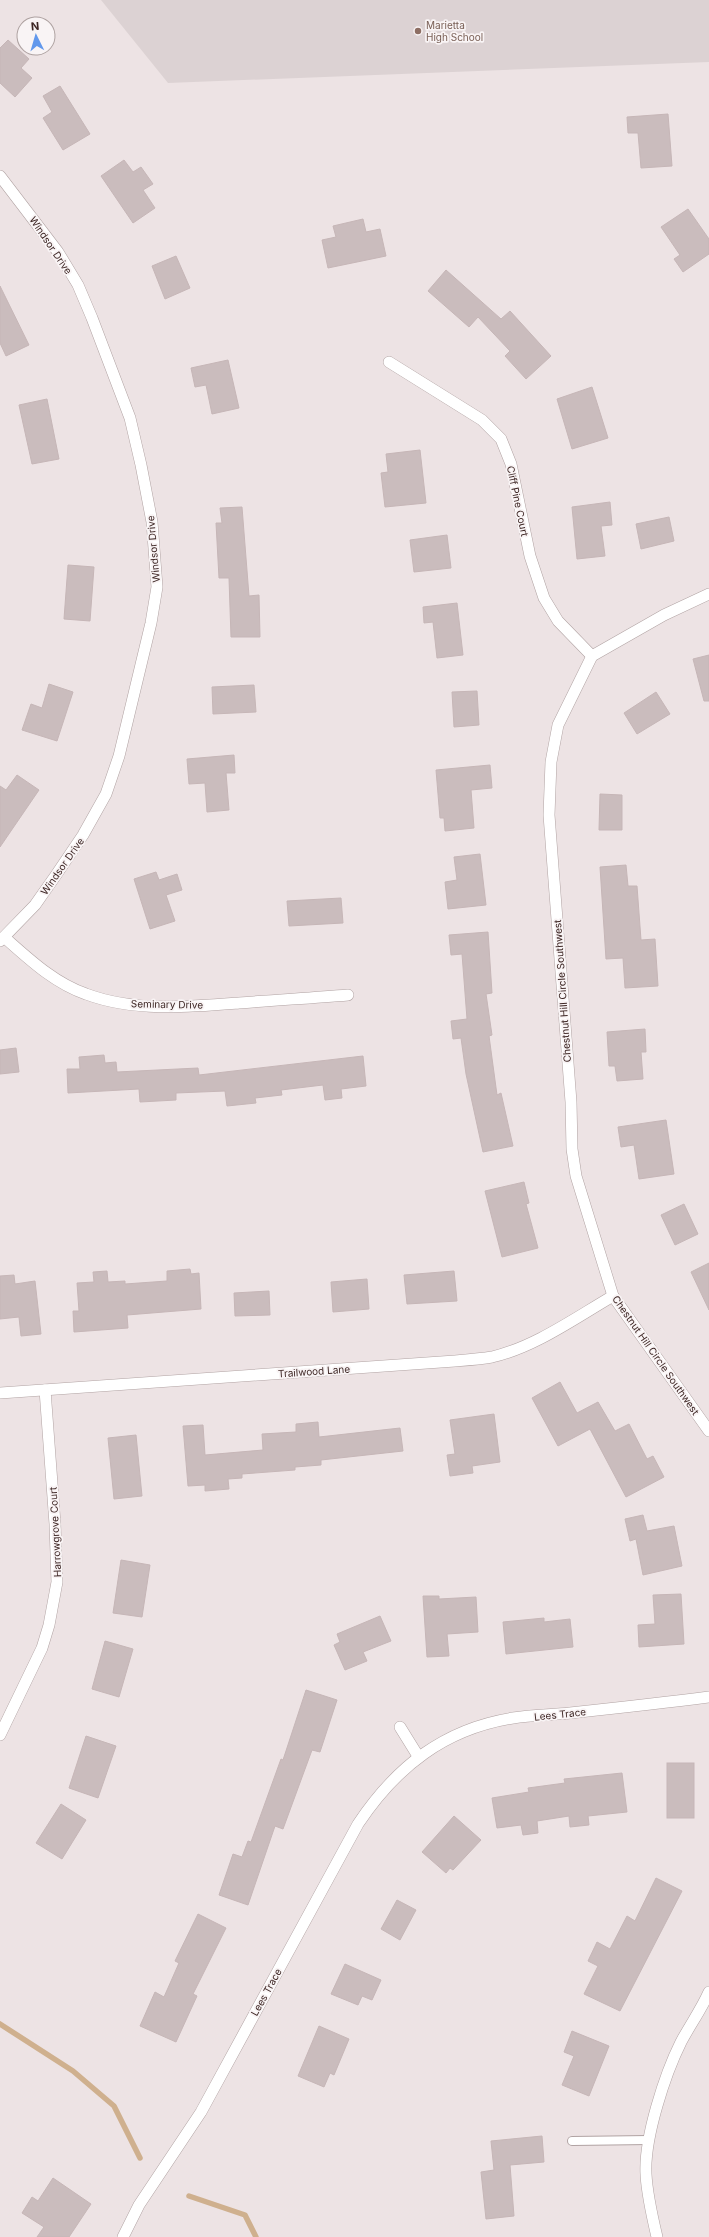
<svg xmlns="http://www.w3.org/2000/svg" width="709" height="2237" viewBox="0 0 709 2237" font-family="Inter,sans-serif">
  <style>
    .built { fill: #dcd2d3 }
    .lines { fill: none; stroke-linecap: round; stroke-linejoin: round }
    .stream { stroke: #cfb08e; stroke-width: 5.5 }
    .building { fill: #cabcbd; stroke: #c6b6b7 }
    .service-casing { stroke: #b1a3a3; stroke-width: 10 }
    .minor-casing { stroke: #b1a3a3; stroke-width: 12 }
    .service { stroke: #fff; stroke-width: 8 }
    .minor { stroke: #fff; stroke-width: 11 }
    .education-dot { fill: #8d6e63; stroke: #f9f4f5; stroke-width: 1.5 }
    .labels { text-anchor: middle; stroke-width: 3.5; stroke-linejoin: round; paint-order: stroke }
    .education-label { font-size: 10px; fill: #785e54; stroke: #f9f4f5; text-anchor: start }
    .street-label { font-size: 10px; fill: #3d2624; stroke: #f9f4f5 }
  </style>
  <rect width="100%" height="100%" fill="#ede3e4"/>
  <path class="built" d="M101,0h608v62l-541,21z"/>
  <g class="lines">
    <g class="stream">
      <path d="M0,2024l73,47 41,35 26,52"/>
      <path d="M189,2196l56,19 11,22"/>
    </g>
  </g>
  <g class="building">
    <path d="M8,40l21,19 -8,9 11,10 -17,19 -15,-14v-35z"/>
    <path d="M60,86l30,48 -27,16 -20,-32 9,-6 -9,-16z"/>
    <path d="M668,114l4,52 -31,2 -3,-35h-10l-1,-16z"/>
    <path d="M124,160l9,12 8,-5 12,17 -10,6 12,18 -22,15 -32,-47z"/>
    <path d="M688,209l21,30v15l-26,18 -9,-13 6,-4 -19,-28z"/>
    <path d="M363,219l3,13 14,-3 6,27 -58,12 -6,-28 14,-3 -3,-11z"/>
    <path d="M176,256l14,32 -25,11 -13,-33z"/>
    <path d="M446,270l55,49 9,-8 41,45 -25,23 -21,-23 5,-5 -32,-34 -9,10 -41,-36z"/>
    <path d="M0,286l29,59 -23,11 -6,-13z"/>
    <path d="M228,360l11,48 -27,6 -6,-29 -11,2 -4,-19z"/>
    <path d="M592,387l16,51 -36,11 -15,-50z"/>
    <path d="M47,399l12,60 -27,5 -13,-59z"/>
    <path d="M420,450l6,53 -41,4 -4,-34 7,-1 -2,-18z"/>
    <path d="M610,502l2,23 -11,1 4,30 -28,3 -5,-52z"/>
    <path d="M242,507l7,89 10,-1 1,42h-29l-2,-59h-10l-3,-55h6l-2,-15z"/>
    <path d="M669,517l5,24 -33,8 -5,-25z"/>
    <path d="M447,535l4,33 -37,4 -4,-32z"/>
    <path d="M68,565l26,2 -4,54 -26,-2z"/>
    <path d="M457,603l6,52 -26,3 -4,-36 -9,1 -1,-16z"/>
    <path d="M709,655v46h-5l-11,-42z"/>
    <path d="M49,684l24,8 -16,49 -35,-11 9,-26 11,4z"/>
    <path d="M254,685l2,27 -43,2 -1,-27z"/>
    <path d="M477,691l2,34 -25,2 -2,-35z"/>
    <path d="M656,692l14,22 -33,20 -13,-21z"/>
    <path d="M234,755l1,18h-9l3,37 -22,2 -2,-29 -16,1 -2,-25z"/>
    <path d="M490,765l2,23 -21,2 3,38 -29,3 -1,-13h-4l-4,-48z"/>
    <path d="M17,775l22,15 -39,57v-61l6,4z"/>
    <path d="M600,794l22,1v35h-23z"/>
    <path d="M480,854l6,51 -38,4 -3,-27 12,-2 -3,-23z"/>
    <path d="M626,865l2,21h9l4,54 14,-1 3,47 -33,2 -2,-30 -17,1 -6,-92z"/>
    <path d="M156,872l3,8 18,-6 5,16 -16,5 9,26 -25,8 -16,-50z"/>
    <path d="M341,898l2,25 -54,3 -2,-25z"/>
    <path d="M488,932l4,61 -6,1 6,41 -3,1 8,59 4,-2 12,53 -30,6 -17,-78 -5,-36 -8,1 -2,-18 16,-2 -5,-65 -11,1 -2,-20z"/>
    <path d="M645,1029l1,23h-5l2,27 -26,2 -2,-15h-6l-2,-34z"/>
    <path d="M16,1048l3,24 -19,2v-24z"/>
    <path d="M104,1055l1,8 11,-1 1,10 81,-4 1,7 164,-19 3,30 -25,3 1,9 -17,2 -2,-15 -42,5 1,5 -27,3 1,5 -29,3 -2,-15 -49,2v7l-36,2 -1,-13 -71,4 -1,-24h13l-1,-12z"/>
    <path d="M666,1120l8,54 -35,5 -5,-34 -13,2 -3,-20z"/>
    <path d="M524,1182l5,21 -3,1 12,44 -36,9 -17,-66z"/>
    <path d="M684,1204l14,30 -23,11 -14,-30z"/>
    <path d="M709,1263v47l-18,-38z"/>
    <path d="M190,1269l1,5 8,-1 2,36 -74,6 1,13 -54,4 -1,-21h6l-2,-28 17,-1 -1,-10 14,-1 1,11 17,-1v3l42,-3v-10z"/>
    <path d="M454,1271l3,30 -50,3 -3,-29z"/>
    <path d="M14,1275l1,9 20,-3 6,53 -20,2 -2,-19 -19,2v-43z"/>
    <path d="M367,1279l2,30 -36,3 -2,-30z"/>
    <path d="M269,1291l1,24 -35,1 -1,-23z"/>
    <path d="M560,1382l17,31 21,-11 17,29 14,-7 18,35 6,-3 11,21 -38,20 -36,-68 -32,17 -26,-48z"/>
    <path d="M494,1414l6,48 -28,4 1,7 -23,3 -3,-21 8,-1 -5,-34z"/>
    <path d="M318,1422l1,15 81,-9 3,23 -82,9v5l-26,2v3l-53,4v4l-14,1 1,10 -24,2v-6l-17,1 -5,-60 20,-1 2,30 58,-5 -1,-16 34,-2v-8z"/>
    <path d="M136,1435l6,61 -28,3 -6,-61z"/>
    <path d="M643,1515l4,16 27,-5 8,40 -39,9 -7,-36 -6,2 -5,-22z"/>
    <path d="M121,1560l29,5 -8,52 -29,-4z"/>
    <path d="M681,1594l3,50 -45,3 -1,-22 17,-1 -2,-29z"/>
    <path d="M423,1596h16v3l37,-2 2,35 -31,2 2,22 -22,1z"/>
    <path d="M380,1616l11,25 -28,11 4,9 -22,9 -11,-25 6,-3 -3,-8z"/>
    <path d="M544,1618v4l26,-3 3,28 -67,7 -3,-32z"/>
    <path d="M105,1641l28,8 -14,48 -27,-8z"/>
    <path d="M306,1690l31,10 -17,52 -8,-2 -29,79 -8,-3 -27,79 -29,-10 14,-41 9,3 6,-16 3,1 30,-83 2,1z"/>
    <path d="M86,1736l30,10 -18,52 -29,-10z"/>
    <rect x="667" y="1763" width="27" height="55"/>
    <path d="M622,1773l5,39 -39,4 1,9 -19,2 -1,-11 -32,5 1,12 -15,2 -2,-10 -24,3 -5,-30 37,-6 -1,-4 37,-5 -1,-4z"/>
    <path d="M61,1804l25,16 -24,39 -26,-16z"/>
    <path d="M454,1816l27,24 -28,30 -3,-2 -4,5 -24,-21z"/>
    <path d="M656,1878l26,13 -62,120 -36,-17 14,-28 -10,-5 9,-19 13,7 17,-33 8,5z"/>
    <path d="M397,1900l19,10 -16,30 -19,-11z"/>
    <path d="M198,1914l28,14 -33,66 4,2 -21,46 -36,-16 15,-34 9,5 15,-34 -4,-2z"/>
    <path d="M345,1964l36,16 -9,20 -10,-4 -4,9 -27,-11z"/>
    <path d="M319,2026l30,13 -15,36 -4,-2 -6,14 -26,-11z"/>
    <path d="M572,2031l37,15 -20,50 -27,-11 12,-29 -10,-4z"/>
    <path d="M542,2136l2,26 -34,3 4,51 -28,3 -5,-47 13,-2 -3,-29z"/>
    <path d="M53,2178l38,26 -22,33h-32l7,-10 -22,-14 10,-16 6,4z"/>
  </g>
  <g class="lines">
    <defs>
      <path id="service" d="M572,2141l77,-1"/>
      <g id="minor">
        <path d="M0,176l58,76 20,33 14,33 38,100 11,47 11,57 5,65 -6,36 -32,133 -13,38 -23,41 -27,40 -21,30 -35,36"/>
        <path d="M389,362l93,58 19,19 10,25 19,92 14,42 14,23 34,35"/>
        <path d="M709,594l-45,21 -72,41 -34,69 -7,37 -2,53 22,287 1,47 4,27 37,120 96,135"/>
        <path d="M4,937c25,22 50,46 82,57 48,18 103,13 153,9 37,-3 73,-5 109,-8"/>
        <path d="M0,1393l455,-32c12,-1 25,-2 37,-4 43,-10 83,-39 121,-61"/>
        <path d="M400,1727l18,29"/>
        <path d="M0,1735l42,-87 7,-23 8,-43 -2,-58 -10,-134"/>
        <path d="M123,2237l16,-32 62,-93 157,-288c38,-57 86,-95 155,-106 19,-3 39,-3 57,-5 47,-5 93,-10 139,-16"/>
        <path d="M657,2237c-5,-21 -10,-42 -11,-63 -2,-36 19,-100 35,-132 9,-17 20,-32 28,-50"/>
      </g>
    </defs>
    <use href="#service" class="service-casing"/>
    <use href="#minor" class="minor-casing"/>
    <use href="#service" class="service"/>
    <use href="#minor" class="minor"/>
  </g>
  <circle class="education-dot" cx="418" cy="31" r="4"/>
  <g class="labels">
    <g class="education-label">
      <text x="426" y="29">Marietta<tspan x="426" dy="12">High School</tspan></text>
    </g>
    <g class="street-label">
      <text transform="translate(51 245) rotate(56)" y="4">Windsor Drive</text>
      <text transform="translate(518 501) rotate(78)" y="4">Cliff Pine Court</text>
      <text transform="translate(153 549) rotate(-95)" y="4">Windsor Drive</text>
      <text transform="translate(62 866) rotate(-55)" y="4">Windsor Drive</text>
      <text transform="translate(562 991) rotate(-94)" y="4">Chestnut Hill Circle Southwest</text>
      <text transform="translate(167 1004) rotate(1)" y="4">Seminary Drive</text>
      <text transform="translate(656 1355) rotate(55)" y="4">Chestnut Hill Circle Southwest</text>
      <text transform="translate(314 1371) rotate(-4)" y="4">Trailwood Lane</text>
      <text transform="translate(55 1532) rotate(-93)" y="4">Harrowgrove Court</text>
      <text transform="translate(560 1714) rotate(-6)" y="4">Lees Trace</text>
      <text transform="translate(266 1992) rotate(-61)" y="4">Lees Trace</text>
    </g>
  </g>
  <g transform="translate(36 36) rotate(355)"><circle r="19" fill="#f9f4f5" stroke="#aea2a1"/>
  <path d="M0-3L7 15L0 10L-7 15Z" fill="#6298ec"/>
  <text y="-6" font-size="11" font-weight="bold" text-anchor="middle" fill="#3d2624">N</text>
  </g>
</svg>
